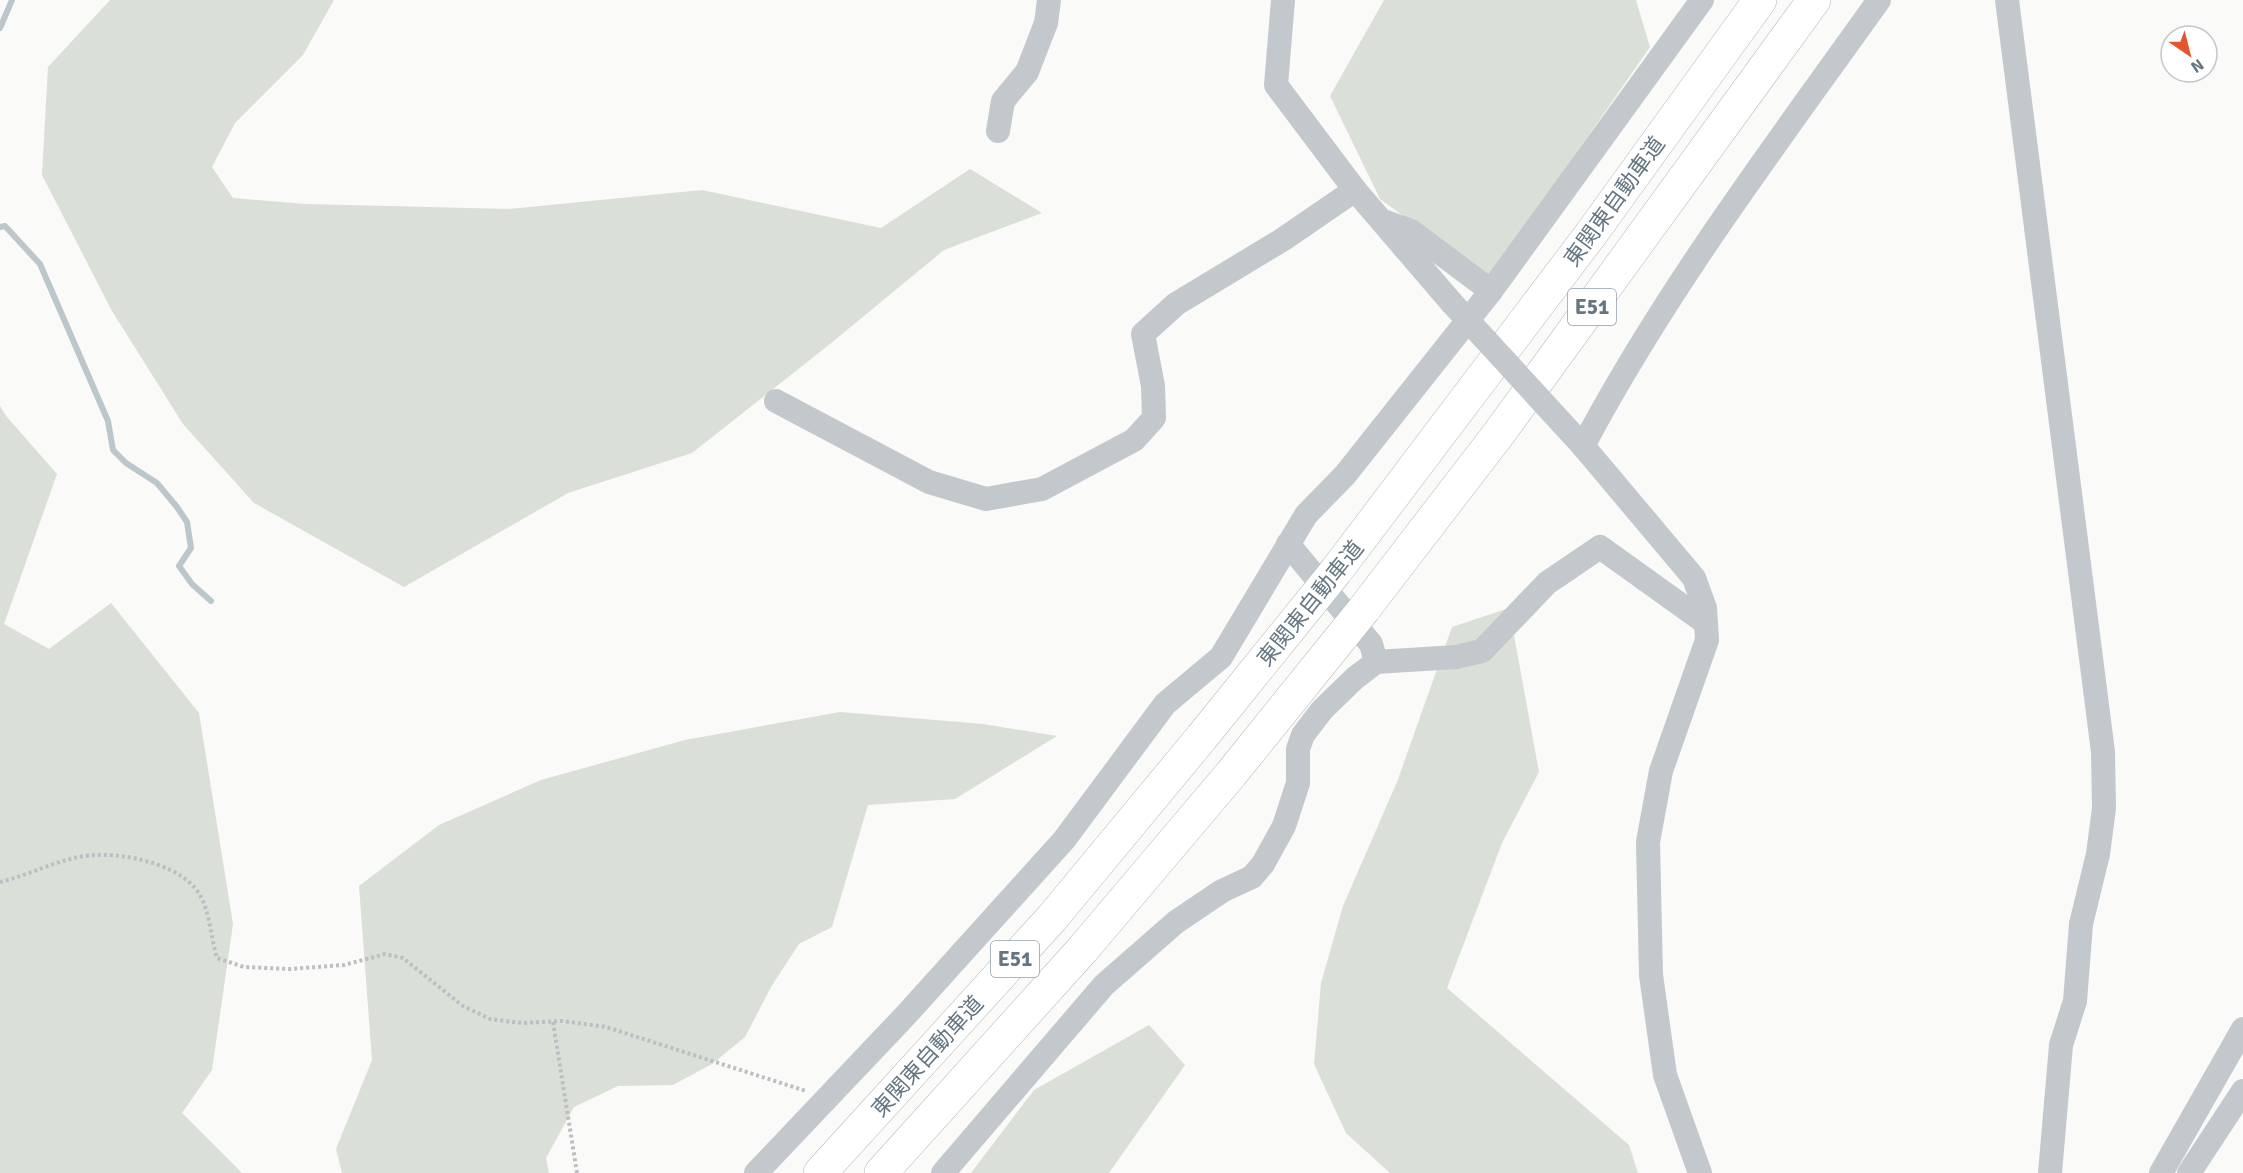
<svg xmlns="http://www.w3.org/2000/svg" width="2243" height="1173" viewBox="0 0 2243 1173" font-family="Signika,'Noto Sans JP',sans-serif">
  <style>
    .green { fill: #dadfd7 }
    .lines { fill: none; stroke-linecap: round; stroke-linejoin: round }
    .stream { stroke: #bbc7cb; stroke-width: 6 }
    .highway-casing { stroke: #b4b9bd; stroke-width: 34 }
    .path { stroke: #bbbfc2; stroke-width: 4; stroke-dasharray: 3 3; stroke-linecap: butt }
    .minor { stroke: #c3c8cc; stroke-width: 24 }
    .highway { stroke: #fff; stroke-width: 33 }
    .highway-bridge-casing { stroke: #b4b9bd; stroke-width: 34; stroke-linecap: butt }
    .minor-bridge { stroke: #c3c8cc; stroke-width: 24 }
    .highway-bridge { stroke: #fff; stroke-width: 33 }
    .labels { text-anchor: middle; stroke-width: 6; stroke-linejoin: round; paint-order: stroke }
    .shield { fill: #fff; stroke: #939fa8; stroke-width: 1.5 }
    .shield-label { font-size: 21px; font-weight: bold; fill: #657683 }
    .street-label { font-size: 22px; fill: #657683; stroke: #fff }
  </style>
  <rect width="100%" height="100%" fill="#fafaf8"/>
  <g class="green">
    <path d="M110,0h224l-31,55 -68,68 -23,44 21,31 73,6 203,5 193,-19 179,38 89,-59 72,44 -98,37 -114,94 -138,109 -124,40 -164,94 -150,-84 -71,-79 -71,-113 -70,-136 6,-108z"/>
    <path d="M1384,0h252l14,47 -161,232 -109,-80 -50,-103z"/>
    <path d="M0,406l6,10 51,58 -53,150 45,25 62,-46 88,110 34,211 -21,146 -30,43 60,60h-242z"/>
    <path d="M1509,608l30,164 -37,71 -55,145 182,157 9,28h-248l-44,-40 -32,-69 7,-81 22,-77 54,-124 55,-155z"/>
    <path d="M840,712l143,12 74,12 -102,63 -87,6 -36,122 -33,17 -28,43 -26,50 -33,27 -39,21 -55,1 -44,21 -28,51 3,15h-207l-6,-24 36,-89 -13,-174 80,-61 102,-45 144,-40z"/>
    <path d="M1149,1025l36,40 -76,108h-138l63,-83z"/>
  </g>
  <g class="lines">
    <g class="stream">
      <path d="M0,28l12,-28"/>
      <path d="M0,227l5,-1 35,38 68,157 5,29 13,13 31,20 20,24 10,15 4,26 -12,18 13,18 19,17"/>
    </g>
    <defs>
      <g id="highway">
        <path d="M1336,571l255,-337 169,-234"/>
        <path d="M1364,609l136,-177 314,-432"/>
        <path d="M820,1173l232,-255 150,-181"/>
        <path d="M881,1173l202,-224 148,-175"/>
      </g>
    </defs>
    <use href="#highway" class="highway-casing"/>
    <g class="path">
      <path d="M0,882c25,-6 49,-18 74,-24 35,-9 97,2 121,30 15,17 15,48 22,70l27,9 46,2 54,-4 41,-11 18,4 60,48 27,13 32,4 40,-2 44,6 200,64"/>
      <path d="M553,1022l24,151"/>
    </g>
    <g class="minor">
      <path d="M1283,0l-7,85 79,105"/>
      <path d="M2007,0l96,752 1,56 -6,46 -17,70 -6,77 -14,44 -11,128"/>
      <path d="M998,131l5,-30 24,-29 19,-49 3,-23"/>
      <path d="M1386,222l25,9 80,60"/>
      <path d="M776,401l153,81 57,17 56,-10 92,-49 20,-22 -1,-32 -10,-52 33,-30 106,-64 73,-50 96,112"/>
      <path d="M1288,544l83,100 5,18"/>
      <path d="M756,1173l149,-157 159,-176 101,-136 56,-47 85,-142 39,-40 146,-184 211,-291"/>
      <path d="M943,1173l161,-188 72,-63 46,-31 30,-14 11,-13 21,-38 14,-43v-34l5,-14 19,-25 33,-32 21,-16 80,-5 26,-6 65,-68 53,-36 106,76"/>
      <path d="M1700,1173l-35,-98 -14,-100 -3,-133 13,-71 46,-131 -2,-32 -11,-30 -111,-132c84,-158 192,-300 296,-446"/>
      <path d="M2161,1173l82,-144"/>
      <path d="M2189,1173l54,-82"/>
    </g>
    <use href="#highway" class="highway"/>
    <defs>
      <g id="highway-bridge">
        <path d="M1202,737l134,-166"/>
        <path d="M1231,774l133,-165"/>
      </g>
    </defs>
    <use href="#highway-bridge" class="highway-bridge-casing"/>
    <path class="minor-bridge" d="M1451,302l132,144"/>
    <use href="#highway-bridge" class="highway-bridge"/>
  </g>
  <g class="labels">
    <g class="shield">
      <rect x="1568" y="289" width="48" height="36" rx="4.5"/>
      <rect x="991" y="941" width="48" height="36" rx="4.5"/>
    </g>
    <g class="shield-label">
      <text x="1592" y="314">E51</text>
      <text x="1015" y="966">E51</text>
    </g>
    <g class="street-label">
      <text transform="translate(1614 201) rotate(-54)" y="8">東関東自動車道</text>
      <text transform="translate(1310 603) rotate(-51)" y="8">東関東自動車道</text>
      <text transform="translate(927 1056) rotate(-48)" y="8">東関東自動車道</text>
    </g>
  </g>
  <g transform="translate(2189 54) rotate(145)"><circle r="28" fill="#ffffff" stroke="#c1c8cd" stroke-width="1.5"/>
  <path d="M0-4.5L10 22L0 15L-10 22Z" fill="#e4572e"/>
  <text y="-9" font-size="16" font-weight="bold" text-anchor="middle" fill="#657683">N</text>
  </g>
</svg>
